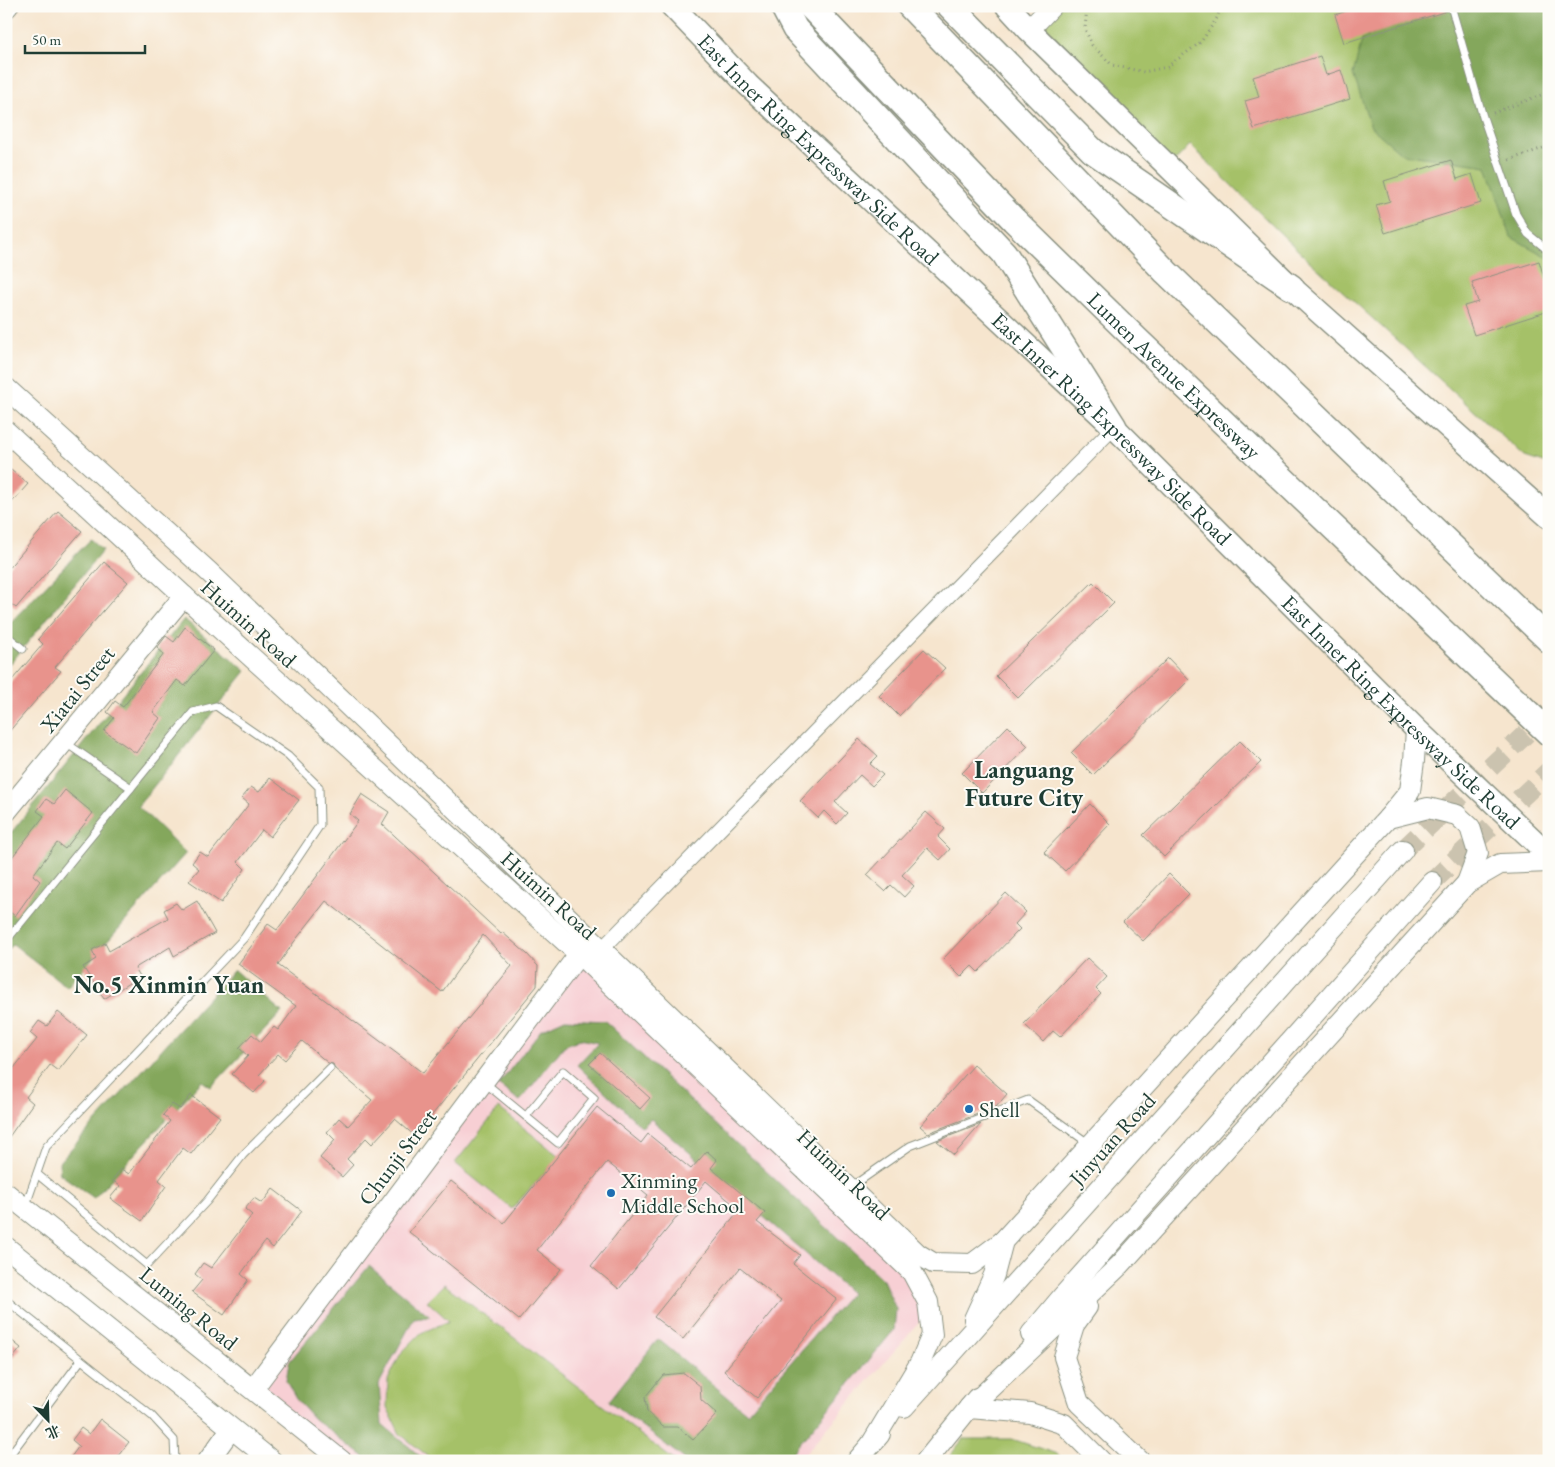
<svg xmlns="http://www.w3.org/2000/svg" width="1555" height="1467" viewBox="0 0 1555 1467" font-family="'EB Garamond','Noto Serif SC',serif">
  <style>
    .built { fill: #f7cfd4 }
    .green { fill: #a5c168; stroke: #627f4e }
    .forest { fill: #84a75c; stroke: #527248 }
    .building { fill: #e8938c; fill-rule: evenodd }
    .lines { fill: none; stroke-linecap: round; stroke-linejoin: round }
    .secondary-tunnel { stroke: #cbc3af; stroke-width: 20; stroke-dasharray: 20 10; stroke-linecap: butt }
    .lane-casing { stroke: #8a9181; stroke-width: 9 }
    .street-casing { stroke: #8a9181; stroke-width: 16 }
    .secondary-casing { stroke: #8a9181; stroke-width: 22 }
    .primary-casing { stroke: #8a9181; stroke-width: 25 }
    .highway-casing { stroke: #8a9181; stroke-width: 28 }
    .path { stroke: #8a9181; stroke-width: 3; stroke-dasharray: 1 4; stroke-linecap: butt }
    .lane { stroke: #fff; stroke-width: 7 }
    .street { stroke: #fff; stroke-width: 14 }
    .secondary { stroke: #fff; stroke-width: 20 }
    .primary { stroke: #fff; stroke-width: 22 }
    .highway { stroke: #fff; stroke-width: 25 }
    .poi-dot { fill: #1f6fb2; stroke: #fdfcf7; stroke-width: 2 }
    .labels { text-anchor: middle; stroke-width: 4; stroke-linejoin: round; paint-order: stroke }
    .street-label { font-size: 22px; fill: #1f3d34; stroke: #fdfcf7 }
    .poi-label { font-size: 22px; fill: #1f3d34; stroke: #fdfcf7; text-anchor: start }
    .neighbourhood-label { font-size: 24px; font-weight: bold; fill: #1f3d34; stroke: #fdfcf7 }
  </style>
  <rect width="100%" height="100%" fill="#fdfcf7"/>
  <filter id="ink" filterUnits="userSpaceOnUse"><feTurbulence type="fractalNoise" baseFrequency=".02" numOctaves="2"/><feDisplacementMap in="SourceGraphic" scale="10" xChannelSelector="R" yChannelSelector="G"/><feConvolveMatrix kernelMatrix="1 2 1 2 8 2 1 2 1" color-interpolation-filters="sRGB"/></filter>
  <filter id="wash" filterUnits="userSpaceOnUse"><feTurbulence type="fractalNoise" baseFrequency=".0096" numOctaves="4" result="noise"/><feDisplacementMap in="SourceGraphic" scale="20" xChannelSelector="R" yChannelSelector="G"/><feGaussianBlur stdDeviation="1.12" result="paint"/><feColorMatrix in="noise" values="0 0 0 0 0 0 0 0 0 0 0 0 0 0 0 0 0 1.4 0 .05"/><feComposite in="paint" operator="in"/></filter>
  <g filter="url(#wash)">
    <rect width="100%" height="100%" fill="#f6e5ce"/>
    <path class="built" d="M579,954l356,350 -136,157h-457l-89,-72z"/>
    <g class="green">
      <path d="M1052,6h497v459l-24,-8 -219,-199 -116,-113 -21,22 -140,-137z"/>
      <path d="M499,1108l60,48 -47,53 -57,-46z"/>
      <path d="M444,1284l231,177h-241l-34,-27 -13,-27 1,-27 13,-27 20,-20 28,-12 -22,-20z"/>
      <path d="M963,1439h49l45,15 8,7h-119z"/>
    </g>
    <g class="forest">
      <path d="M1423,6h126v252l-38,-21 -24,-71 -85,-12 -31,-27 -18,-53 9,-34z"/>
      <path d="M91,539l12,11 -97,119v-42z"/>
      <path d="M184,619l62,52 -108,135 48,47 -119,134 -54,-43 -7,7v-112z"/>
      <path d="M234,970l48,42 -71,75 -9,-6 -108,117 -34,-24 -1,-12z"/>
      <path d="M565,1019l40,2 278,259 13,29 -2,21 -109,131h-98l-78,-60 49,-62 89,74 104,-120 -200,-174 -9,8 -65,-62 21,-22 -18,-4 -16,7 -44,55 -22,-16 43,-55z"/>
      <path d="M369,1266l61,50 -16,2 -35,66 3,40 44,37h-56l-56,-42 -18,-20 -10,-18 3,-19z"/>
    </g>
    <g id="blocks">
      <g class="building">
        <path d="M1348,6h98l1,5 -103,32 -9,-28 14,-5z"/>
        <path d="M1320,56l6,19 15,-5 9,29 -96,30 -9,-28 14,-4 -6,-20z"/>
        <path d="M1451,160l6,19 15,-5 9,29 -96,30 -9,-28 14,-4 -6,-20z"/>
        <path d="M1539,261l6,19 4,-1v32l-75,24 -10,-29 14,-4 -6,-20z"/>
        <path d="M6,466l22,18 -22,25z"/>
        <path d="M58,511l24,20 -66,77 -10,-8v-29z"/>
        <path d="M104,562l24,20 -73,85 6,4 -55,64v-48l37,-43 -5,-5z"/>
        <path d="M1093,582l21,21 -96,95 -22,-22z"/>
        <path d="M185,627l29,23 -29,36 -8,-6 -24,32 7,6 -24,35 -32,-22 10,-13 -7,-6 8,-11 8,6 41,-53 -7,-6 9,-12 8,6z"/>
        <path d="M924,649l21,19 -46,48 -20,-20z"/>
        <path d="M1168,658l21,22 -96,95 -22,-22z"/>
        <path d="M1008,726l20,20 -46,47 -20,-20z"/>
        <path d="M859,739l19,17 -8,8 13,11 -11,11 -12,-11 -25,27 12,11 -10,11 -13,-13 -6,7 -18,-17z"/>
        <path d="M1240,741l21,21 -97,95 -21,-22z"/>
        <path d="M270,778l29,22 -29,37 -8,-7 -24,32 7,7 -24,34 -32,-22 10,-12 -7,-6 8,-11 8,5 41,-53 -7,-6 9,-11 8,5z"/>
        <path d="M65,790l28,23 -28,36 -8,-6 -24,32 7,6 -25,35 -9,-7v-44l38,-49 -7,-5 9,-12 8,5z"/>
        <path d="M362,794l27,18 -7,12 119,110 1,-2 25,22 11,12 -1,20 -122,150 -20,-17 -23,25 -6,-6 -19,21 6,6 -11,12 -22,-19 15,-18 -8,-8 12,-14 9,8 24,-26 -37,-31 -2,-5 -5,-1 -26,-22 -17,19 -7,-6 -19,21 6,6 -11,12 -22,-19 16,-18 -9,-8 13,-14 9,8 13,-15 4,3 18,-24 -58,-42 30,-40 9,6 81,-109 -8,-7zM326,901l116,91 41,-57 29,31 -89,107 -145,-108 16,-23z"/>
        <path d="M1090,804l20,20 -45,47 -21,-19z"/>
        <path d="M926,812l19,17 -7,8 12,12 -10,11 -13,-12 -25,27 12,11 -10,11 -13,-12 -6,6 -18,-16z"/>
        <path d="M1169,874l20,20 -46,47 -20,-19z"/>
        <path d="M1006,893l20,19 -11,12 5,5 -42,43 -6,-6 -11,11 -18,-18z"/>
        <path d="M197,901l18,32 -41,23 -4,-9 -35,21 5,8 -36,23 -21,-32 13,-8 -4,-9 13,-7 4,8 59,-33 -4,-8 12,-7 6,7z"/>
        <path d="M1087,958l20,19 -11,12 5,5 -41,43 -7,-6 -10,11 -19,-18z"/>
        <path d="M58,1012l29,23 -29,36 -8,-6 -24,32 7,6 -27,38v-63l31,-39 -7,-6 9,-12 8,5z"/>
        <path d="M600,1053l50,45 -10,11 -51,-45z"/>
        <path d="M974,1065l33,29 -11,13 -68,26 -8,-7z"/>
        <path d="M191,1095l29,22 -29,37 -8,-6 -24,32 7,6 -24,35 -32,-23 10,-12 -8,-6 9,-11 8,5 41,-53 -7,-6 9,-11 8,5z"/>
        <path d="M597,1107l44,36 7,-9 43,35 16,-18 10,9 -6,8 54,45 -8,9 43,33 -7,9 44,35 -80,99 -33,-27 57,-70 -41,-33 -57,71 -29,-22 86,-107 -34,-29 -87,108 -28,-23 57,-71 -41,-33 -70,88 24,19 -42,51 -110,-88 42,-51 53,42z"/>
        <path d="M981,1124l-27,31 -17,-14z"/>
        <path d="M273,1189l29,22 -29,37 -8,-7 -24,33 7,6 -24,35 -32,-23 10,-12 -7,-6 8,-11 8,5 41,-53 -7,-6 9,-11 8,5z"/>
        <path d="M6,1336l15,12 -15,19z"/>
        <path d="M684,1373l16,13 1,14 16,14 -24,26 -15,-13h-15l-16,-15 -2,-15 18,-22z"/>
        <path d="M100,1419l29,23 -15,19h-46l11,-15 -7,-6 9,-12 8,6z"/>
      </g>
    </g>
  </g>
  <g filter="url(#ink)">
    <use href="#blocks" fill-opacity="0" stroke="#8a9181" stroke-width="1"/>
    <g class="lines">
      <g class="secondary-tunnel">
        <path d="M1403,850l146,-138"/>
        <path d="M1432,882l117,-111"/>
      </g>
      <defs>
        <g id="lane">
          <path d="M1451,6l32,111 33,97 12,20 21,17"/>
          <path d="M6,635l17,14"/>
          <path d="M66,743l65,45"/>
          <path d="M6,941l187,-229 23,-6 72,50 31,31 1,38 -76,113 -198,209 -20,58"/>
          <path d="M484,1082l74,61 36,-45 -31,-27 -37,45"/>
          <path d="M37,1174l110,91 60,-64 36,-46 87,-87"/>
          <path d="M851,1187l59,-41 118,-46 60,43"/>
          <path d="M6,1300l146,116 22,24 1,21"/>
          <path d="M6,1460l75,-100"/>
        </g>
        <path id="street" d="M602,949l512,-522"/>
        <g id="secondary">
          <path d="M6,8l2,-2"/>
          <path d="M1029,30l23,-24"/>
          <path d="M6,388l203,184 709,682 15,9 39,1 31,-23"/>
          <path d="M6,431l178,165 395,358 333,318 16,30 4,33 -12,28 -48,80"/>
          <path d="M6,812l178,-216"/>
          <path d="M1388,818l40,-10 29,7 13,12 8,26 -11,30"/>
          <path d="M6,1193l336,268"/>
          <path d="M6,1247l266,214"/>
          <path d="M1087,1307l-13,18 -10,32 15,46 61,58"/>
          <path d="M974,1319l20,-44 9,-34 385,-423 22,-27 4,-30 2,-32"/>
          <path d="M1031,1334l31,-37 370,-415"/>
          <path d="M253,1389l326,-435"/>
          <path d="M904,1407l499,-557"/>
          <path d="M969,1408l151,-143 347,-382 33,-19 49,-2"/>
          <path d="M969,1408l61,5 34,11 37,37"/>
          <path d="M208,1461l23,-32"/>
          <path d="M857,1461l23,-27"/>
          <path d="M926,1461l51,-63"/>
        </g>
        <g id="primary">
          <path id="s1" d="M672,6l76,79 366,342 302,302 133,126"/>
          <path d="M1007,6l22,24 262,257 258,230"/>
        </g>
        <g id="highway">
          <path d="M783,6l12,23 209,224 110,174"/>
          <path id="s2" d="M810,6l204,214 122,119 413,394"/>
          <path d="M910,6l256,266 383,368"/>
          <path d="M950,6l143,145 198,136"/>
        </g>
      </defs>
      <use href="#lane" class="lane-casing"/>
      <use href="#street" class="street-casing"/>
      <use href="#secondary" class="secondary-casing"/>
      <use href="#primary" class="primary-casing"/>
      <use href="#highway" class="highway-casing"/>
      <g class="path">
        <path d="M1087,6l-2,23 7,16 20,20 32,7 23,-5 34,-25 16,-24 4,-12"/>
        <path d="M1493,113l56,-21"/>
        <path d="M1509,160l40,-14"/>
      </g>
      <use href="#lane" class="lane"/>
      <use href="#street" class="street"/>
      <use href="#secondary" class="secondary"/>
      <use href="#primary" class="primary"/>
      <use href="#highway" class="highway"/>
    </g>
  </g>
  <g class="poi-dot">
    <circle cx="969" cy="1109" r="5"/>
    <circle cx="611" cy="1193" r="5"/>
  </g>
  <g class="labels">
    <g class="street-label">
      <text dy="8" stroke="none"><textPath href="#s1" startOffset="205">East Inner Ring Expressway Side Road</textPath></text>
      <text dy="8" stroke="none"><textPath href="#s2" startOffset="519">Lumen Avenue Expressway</textPath></text>
      <text dy="8" stroke="none"><textPath href="#s1" startOffset="610">East Inner Ring Expressway Side Road</textPath></text>
      <text transform="translate(249 623) rotate(42)" y="8">Huimin Road</text>
      <text transform="translate(77 689) rotate(-51)" y="8">Xiatai Street</text>
      <text dy="8" stroke="none"><textPath href="#s1" startOffset="1015">East Inner Ring Expressway Side Road</textPath></text>
      <text transform="translate(549 895) rotate(42)" y="8">Huimin Road</text>
      <text transform="translate(1112 1139) rotate(-48)" y="8">Jinyuan Road</text>
      <text transform="translate(397 1157) rotate(-53)" y="8">Chunji Street</text>
      <text transform="translate(844 1174) rotate(44)" y="8">Huimin Road</text>
      <text transform="translate(189 1308) rotate(39)" y="8">Luming Road</text>
    </g>
    <g class="poi-label">
      <text x="979" y="1117">Shell</text>
      <text x="621" y="1188">Xinming<tspan x="621" dy="25">Middle School</tspan></text>
    </g>
    <g class="neighbourhood-label">
      <text x="1024" y="778">Languang<tspan x="1024" dy="28">Future City</tspan></text>
      <text x="169" y="993">No.5 Xinmin Yuan</text>
    </g>
  </g>
  <rect width="1555" height="1467" fill="none" stroke="#fdfcf7" stroke-width="25"/>
  <g transform="translate(48 1420) rotate(157)" stroke="#fdfcf7" stroke-width="4" paint-order="stroke">
  <path d="M0-4L9 19L0 12L-9 19Z" fill="#1f3d34"/>
  <text y="-8" font-size="14" font-weight="bold" text-anchor="middle" fill="#1f3d34">北</text>
  </g>
  <path d="M25 45v8h120v-8" fill="none" stroke="#1f3d34" stroke-width="2.5"/>
  <text x="32" y="45" font-size="15" fill="#1f3d34" stroke="#fdfcf7" stroke-width="4" paint-order="stroke">50 m</text>
</svg>
